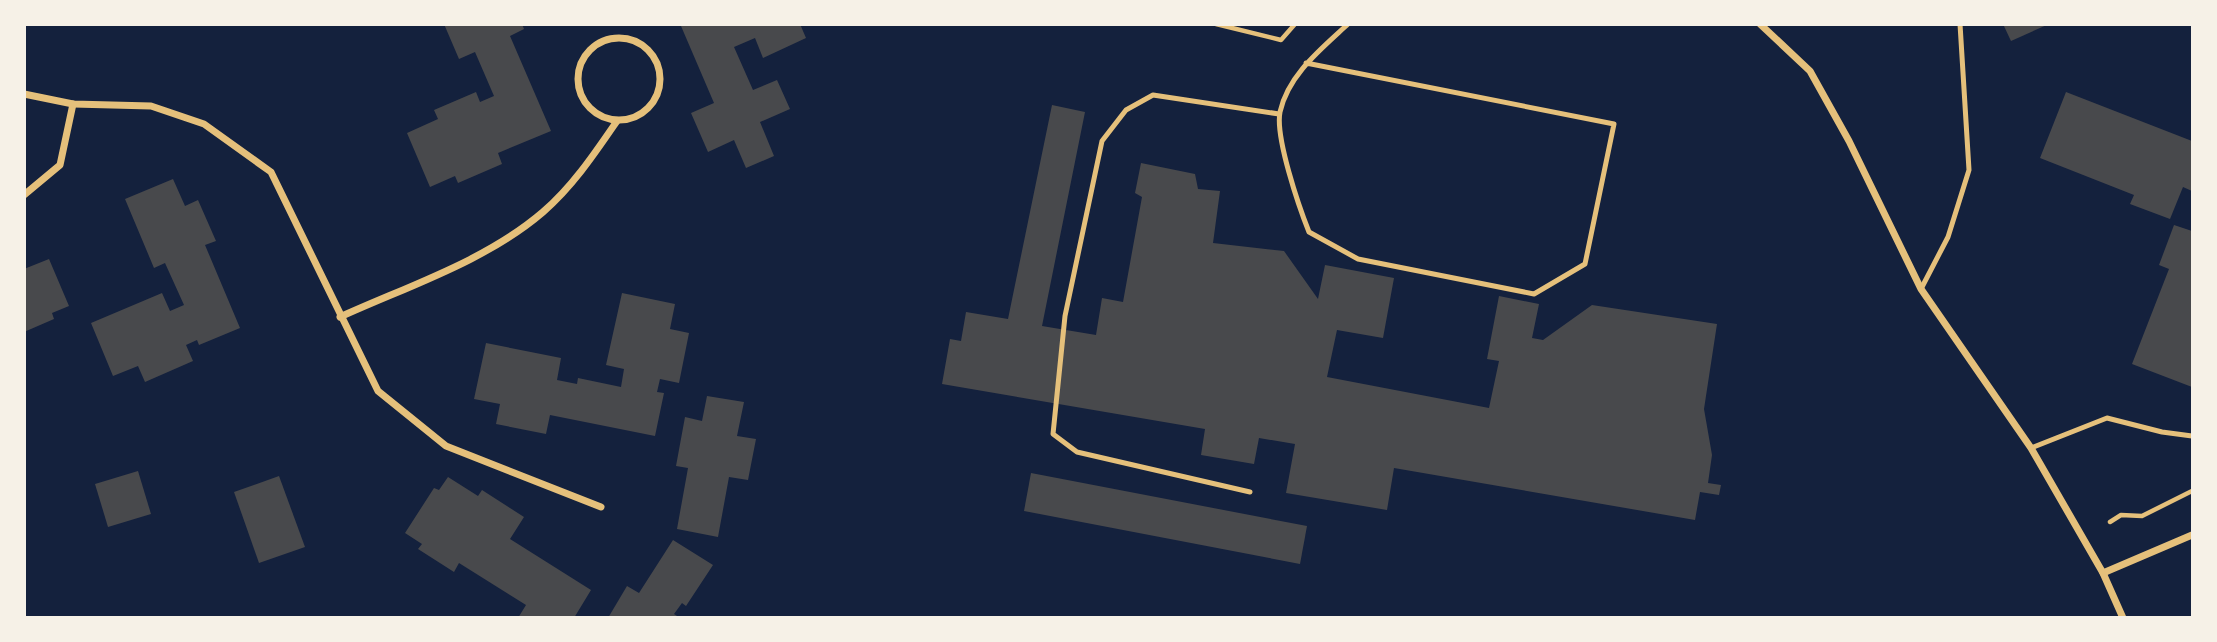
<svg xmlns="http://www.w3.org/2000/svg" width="2217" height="642" viewBox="0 0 2217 642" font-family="'Times New Roman',serif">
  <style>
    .building { fill: #48494c }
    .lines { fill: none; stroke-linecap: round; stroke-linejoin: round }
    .path { stroke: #e5c07b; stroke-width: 4.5 }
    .service { stroke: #e5c07b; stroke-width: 5 }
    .minor { stroke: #e5c07b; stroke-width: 7 }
  </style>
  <rect width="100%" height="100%" fill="#14213d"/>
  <g class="building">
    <path d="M444,24h78l2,5 -14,7 41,95 -53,22 4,11 -44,19 -3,-7 -25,11 -23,-54 31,-14 -4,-9 42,-18 4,10 14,-6 -19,-44 -16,7z"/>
    <path d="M685,24h115l6,14 -43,20 -8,-20 -21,9 19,43 24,-10 13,29 -30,13 14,34 -28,12 -12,-28 -26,12 -17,-39 23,-10 -33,-77z"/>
    <path d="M2003,24h46l-38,17z"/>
    <path d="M2066,92l126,49v50l-9,-4 -13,32 -40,-15 4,-9 -94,-37z"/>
    <path d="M1052,105l33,7 -43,214 54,9 6,-37 21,4 19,-105 -7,-4 6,-30 54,11 3,15 22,2 -7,52 71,8 34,48 7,-34 69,13 -11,60 -46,-8 -10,47 162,31 10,-47 -12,-2 12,-63 40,8 -7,34 11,2 49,-35 125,19 -13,85 8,46 -4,28 13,2 -2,10 -19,-3 -5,28 -301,-52 -7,42 -101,-17 9,-49 -36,-6 -5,26 -53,-9 4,-26 -263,-45 8,-45 11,2 5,-29 42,7z"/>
    <path d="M173,179l12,27 13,-6 18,41 -11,4 35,83 -41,17 -2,-5 -11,5 7,16 -48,21 -7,-16 -25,10 -22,-53 71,-30 8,18 14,-6 -19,-42 -11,5 -29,-69z"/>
    <path d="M2174,225l18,6v156l-60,-23 37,-95 -10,-4z"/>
    <path d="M49,259l20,47 -17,7 2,6 -30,13v-63z"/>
    <path d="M622,293l53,11 -5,25 19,4 -10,50 -19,-4 -3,13 7,1 -9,43 -105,-21 -4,19 -50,-10 4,-20 -26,-5 12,-56 75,15 -4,22 20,4 1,-6 43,9 3,-18 -18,-4z"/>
    <path d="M707,396l37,6 -7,34 19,3 -8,41 -19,-3 -11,60 -41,-8 11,-61 -12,-2 9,-49 17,4z"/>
    <path d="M138,471l13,43 -43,13 -13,-43z"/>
    <path d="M1031,473l276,53 -7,38 -276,-53z"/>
    <path d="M279,476l26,71 -46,16 -25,-71z"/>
    <path d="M448,477l30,19 4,-6 42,27 -14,22 81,51 -17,28h-56l8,-13 -67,-42 -5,9 -36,-23 4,-5 -17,-11 29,-45 5,2z"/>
    <path d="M673,540l40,25 -27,41 -4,-3 -8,11 6,4h-72l19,-32 12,7z"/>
  </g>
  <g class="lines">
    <g class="path">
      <path d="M1216,24l65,16 14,-16"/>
      <path d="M2110,522l11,-7 21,1 50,-25"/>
    </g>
    <g class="service">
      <path d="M1306,63l308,61 -29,140 -51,30 -176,-35 -49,-27c-10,-25 -34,-95 -29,-120 8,-37 41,-63 68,-88"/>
      <path d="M1921,289l27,-52 21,-67 -9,-146"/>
      <path d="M2031,448l76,-30 55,14 30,4"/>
      <path d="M1250,492l-173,-40 -24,-18 12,-118 37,-175 24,-31 27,-15 126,19"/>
    </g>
    <g class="minor">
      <path d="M1760,24l50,47 39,70 72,148 110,159 72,125 20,45"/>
      <circle cx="619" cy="79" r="41"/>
      <path d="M24,94l49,10 78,2 53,18 67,48 107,219 68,55 155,61"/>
      <path d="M24,195l36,-30 13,-61"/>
      <path d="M340,317c68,-31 146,-56 203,-105 30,-26 52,-59 74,-91"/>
      <path d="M2103,573l89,-38"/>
    </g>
  </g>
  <rect width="2217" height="642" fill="none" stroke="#f6f1e7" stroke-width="52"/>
</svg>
